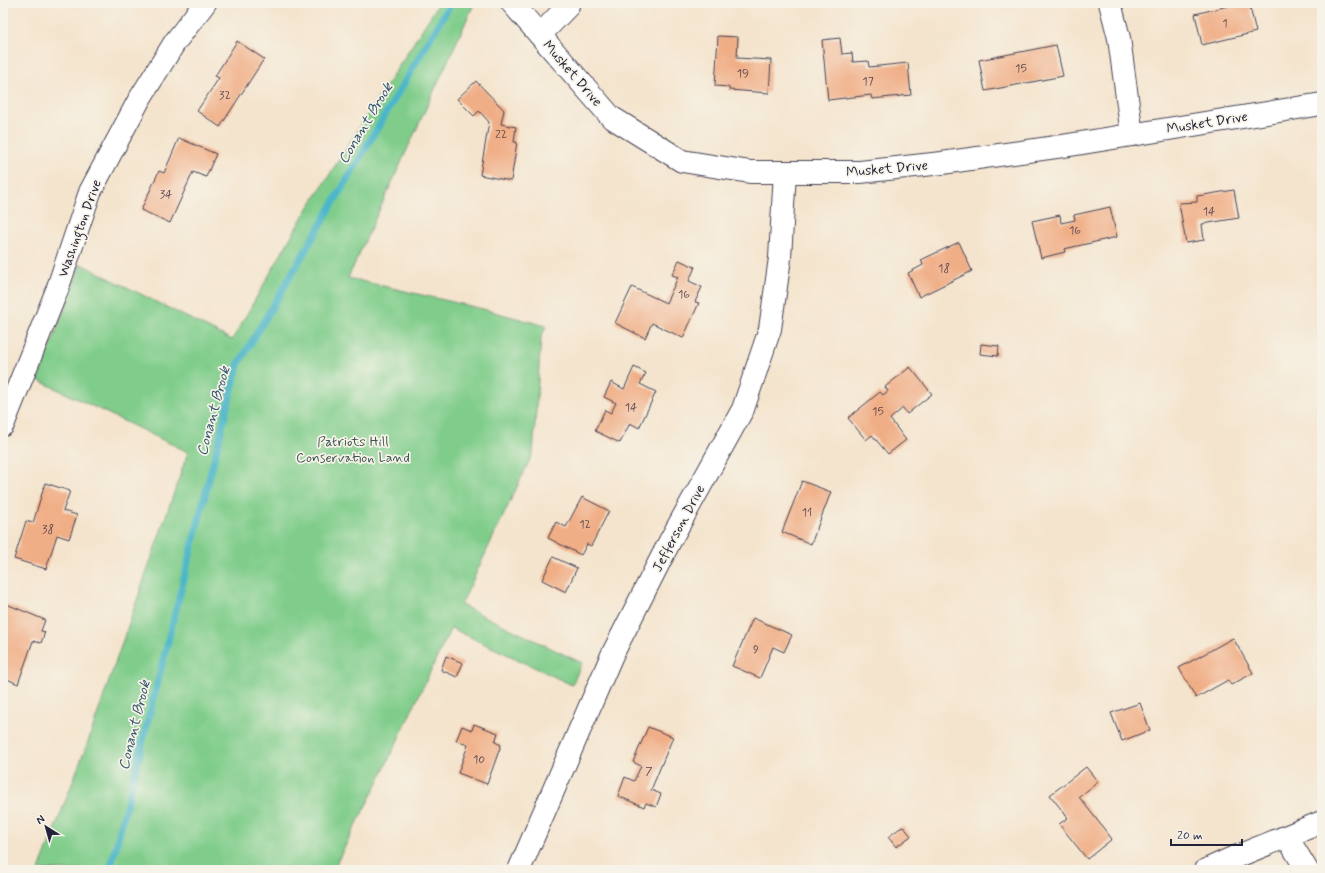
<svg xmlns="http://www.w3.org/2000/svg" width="1325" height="873" viewBox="0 0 1325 873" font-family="Mynerve,sans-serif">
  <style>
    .green { fill: #80cd8b; stroke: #517863 }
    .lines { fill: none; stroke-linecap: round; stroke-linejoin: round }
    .stream { stroke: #4cb6c9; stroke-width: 7 }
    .building { fill: #f0ae86 }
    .minor-casing { stroke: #423f51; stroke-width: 24 }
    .minor { stroke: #fff; stroke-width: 22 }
    .labels { text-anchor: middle; stroke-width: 3.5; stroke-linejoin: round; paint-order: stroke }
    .number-label { font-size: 12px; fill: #56454e }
    .street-label { font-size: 14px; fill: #22223b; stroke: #f7f3e8 }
    .park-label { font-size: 14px; fill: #3e5553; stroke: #f7f3e8 }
    .water-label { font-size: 15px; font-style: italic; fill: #31566d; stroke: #f7f3e8 }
  </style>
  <rect width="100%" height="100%" fill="#f7f3e8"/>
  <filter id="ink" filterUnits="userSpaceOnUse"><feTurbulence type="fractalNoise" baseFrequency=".025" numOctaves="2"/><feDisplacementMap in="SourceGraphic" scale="8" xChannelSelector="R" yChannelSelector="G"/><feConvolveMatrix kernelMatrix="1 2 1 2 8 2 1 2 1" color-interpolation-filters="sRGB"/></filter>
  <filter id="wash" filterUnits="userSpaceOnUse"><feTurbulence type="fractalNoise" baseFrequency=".012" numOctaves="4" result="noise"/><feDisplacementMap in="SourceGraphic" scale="16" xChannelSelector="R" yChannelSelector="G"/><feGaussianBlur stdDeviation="0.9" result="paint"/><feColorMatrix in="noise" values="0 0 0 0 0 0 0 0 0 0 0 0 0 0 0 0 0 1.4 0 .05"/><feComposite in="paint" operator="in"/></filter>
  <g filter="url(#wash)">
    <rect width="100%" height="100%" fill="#f4e4cd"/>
    <path class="green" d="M439,3l35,1 -126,274 135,31 63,17 -5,12 -8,115 -72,152 121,58 -10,22 -121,-57 -74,156 -44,86h-294l50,-131 99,-287 -150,-72 43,-116 151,76 71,-124z"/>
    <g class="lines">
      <path class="stream" d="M110,870l128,-505 213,-362"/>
    </g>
    <g id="blocks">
      <g class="building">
        <path d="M1240,3h9l7,29 -54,13 -7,-31z"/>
        <path d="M718,36l20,1 -1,21 34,2 -2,33 -40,-3v-3l-14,-1z"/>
        <path d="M840,38l2,16 10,-1 1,9 15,-1 1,6 39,-4 3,32 -39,4 -1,-4 -43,5 -6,-60z"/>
        <path d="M237,41l27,18 -44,68 -23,-16 22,-33 -4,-2z"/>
        <path d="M1056,45l7,31 -78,15 -6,-31z"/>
        <path d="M476,81l28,29 -3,14 15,3 -2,15h3l-6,39 -31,-6 9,-53 -10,-11 -5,5 -17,-17z"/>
        <path d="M179,138l37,16 -10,23 -13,-5 -23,51 -29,-13 18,-39 5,2z"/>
        <path d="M1234,190l5,28 -37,6 2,16 -18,3 -7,-40 18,-1v-6z"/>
        <path d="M1110,207l7,30 -53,12 1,3 -24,6 -9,-37 28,-6 1,8 14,-3 -1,-5z"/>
        <path d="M959,242l13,29 -53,26 -11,-24 15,-8 -2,-5z"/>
        <path d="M679,260l16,7 -6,14 13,6 -7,15 4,1 -16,35 -31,-15 -7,15 -30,-15 17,-36 34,16 12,-26 -6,-2z"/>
        <path d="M981,344l18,2 -1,10 -18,-2z"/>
        <path d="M634,367l12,6 -6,11 16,8 -17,36 -9,-5 -10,20 -25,-12 10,-21 6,3 5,-10 -12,-6 7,-15 13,7z"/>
        <path d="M910,367l22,27 -25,20 -4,-6 -13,11 16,21 -18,14 -16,-19 -6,5 -18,-22 32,-26 3,3 5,-4 -3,-4z"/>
        <path d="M802,481l29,11 -20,52 -29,-12z"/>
        <path d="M45,483l25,8 -7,20 14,4 -8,24 -12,-4 -11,34 -32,-10 12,-38 7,2z"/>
        <path d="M582,497l27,14 -18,35 -4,-2 -6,11 -33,-17 8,-16 10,5z"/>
        <path d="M553,557l24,11 -11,24 -24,-12z"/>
        <path d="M4,603l41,17 -4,11 4,1 -4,11 -8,-2 -15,43 -15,-7v-71z"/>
        <path d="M753,618l39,17 -8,17 -11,-5 -13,31 -28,-12z"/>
        <path d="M1233,638l20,35 -22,12 -3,-5 -32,18 -17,-30z"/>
        <path d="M446,656l17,7 -6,14 -16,-7z"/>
        <path d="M1140,703l10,27 -28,11 -11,-28z"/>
        <path d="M474,724l24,9 -3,9 6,3 -14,39 -29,-11 10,-28 -12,-4 6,-15 10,4z"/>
        <path d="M648,727l25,10 -22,53 10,4 -5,13 -10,-4 -2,4 -26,-11 7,-19 9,4 7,-15 -8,-4z"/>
        <path d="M1086,767l12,15 -19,15 33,42 -25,20 -28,-35 9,-6 -18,-23z"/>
        <path d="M903,826l8,10 -15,11 -8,-10z"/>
      </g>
    </g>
  </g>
  <g filter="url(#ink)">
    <use href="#blocks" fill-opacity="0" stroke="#423f51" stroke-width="1"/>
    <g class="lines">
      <defs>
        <g id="minor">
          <path d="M512,3l99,114 71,44 68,11h110l82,-9 121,-17 259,-42"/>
          <path d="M1110,3l9,35 13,97"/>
          <path d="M540,35l28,-29"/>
          <path d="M3,425l54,-135 33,-98 49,-92 36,-58 30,-39"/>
          <path d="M1287,837l20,33"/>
          <path d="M519,870l93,-215 59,-116 72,-130 27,-80 10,-71 5,-86"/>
          <path d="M1206,870l22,-10 94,-38"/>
        </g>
      </defs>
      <use href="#minor" class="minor-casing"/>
      <use href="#minor" class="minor"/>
    </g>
  </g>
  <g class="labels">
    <g class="number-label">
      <text x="1225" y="27">1</text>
      <text x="1021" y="72">15</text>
      <text x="743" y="77">19</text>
      <text x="868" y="85">17</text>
      <text x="225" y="99">32</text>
      <text x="501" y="138">22</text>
      <text x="166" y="198">34</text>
      <text x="1209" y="215">14</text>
      <text x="1075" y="234">16</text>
      <text x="944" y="272">18</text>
      <text x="684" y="298">16</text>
      <text x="631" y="411">14</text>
      <text x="878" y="415">15</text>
      <text x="807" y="516">11</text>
      <text x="585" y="528">12</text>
      <text x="48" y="533">38</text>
      <text x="756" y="653">9</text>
      <text x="479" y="763">10</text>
      <text x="649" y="775">7</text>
    </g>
    <g class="street-label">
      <text transform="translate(573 73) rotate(49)" y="5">Musket Drive</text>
      <text transform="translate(1207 122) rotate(-9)" y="5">Musket Drive</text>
      <text transform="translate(887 168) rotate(-5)" y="5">Musket Drive</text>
      <text transform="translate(79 228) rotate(-70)" y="5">Washington Drive</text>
      <text transform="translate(678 528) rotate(-62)" y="5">Jefferson Drive</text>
    </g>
    <g class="park-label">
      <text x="353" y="446">Patriots Hill<tspan x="353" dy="16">Conservation Land</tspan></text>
    </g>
    <g class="water-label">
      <text transform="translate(365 123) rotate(-59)" y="5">Conant Brook</text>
      <text transform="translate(213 411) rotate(-75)" y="5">Conant Brook</text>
      <text transform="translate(134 725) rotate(-76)" y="5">Conant Brook</text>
    </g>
  </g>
  <rect width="1325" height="873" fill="none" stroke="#f7f3e8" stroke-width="16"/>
  <g transform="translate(46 827) rotate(323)" stroke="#f7f3e8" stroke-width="3" paint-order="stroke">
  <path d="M0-3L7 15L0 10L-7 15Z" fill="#22223b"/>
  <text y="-6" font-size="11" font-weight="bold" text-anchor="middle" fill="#22223b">N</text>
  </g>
  <path d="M1171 839v6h71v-6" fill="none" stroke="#22223b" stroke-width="2"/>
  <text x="1177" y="839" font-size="12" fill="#22223b" stroke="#f7f3e8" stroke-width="3" paint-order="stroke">20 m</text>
</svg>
